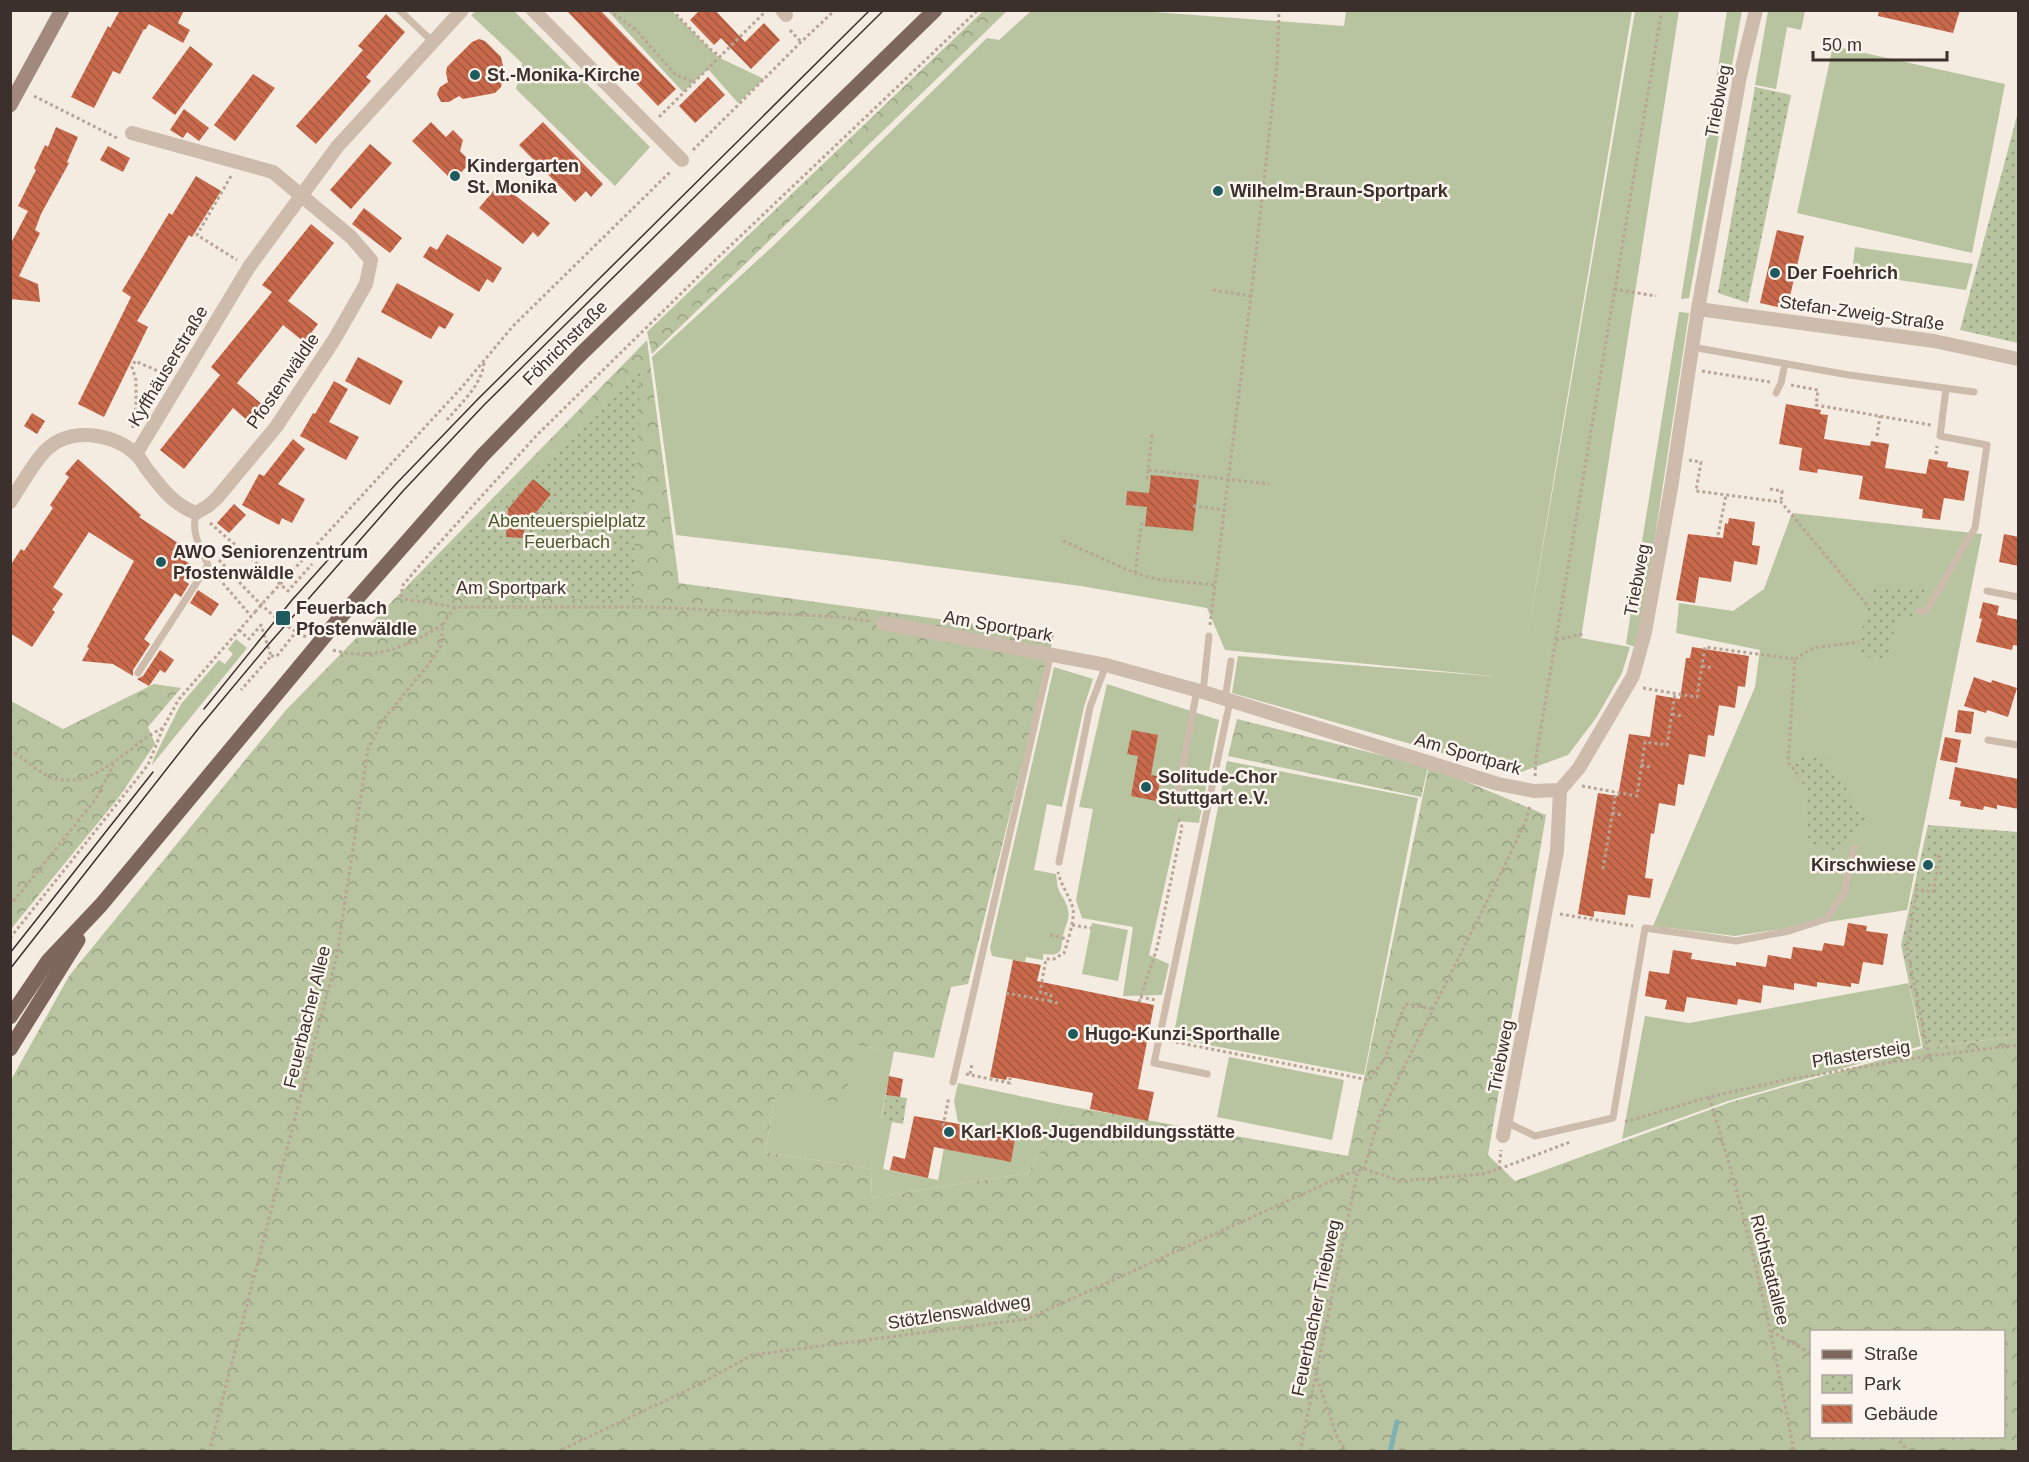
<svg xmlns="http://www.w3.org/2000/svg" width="2029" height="1462" viewBox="0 0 2029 1462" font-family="Arial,sans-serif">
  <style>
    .grass { fill: #b8c4a0 }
    .forest { fill: url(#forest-crowns); fill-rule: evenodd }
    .park { fill: url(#park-dots) }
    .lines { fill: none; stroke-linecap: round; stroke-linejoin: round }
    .stream { stroke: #7fb0b2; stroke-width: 5 }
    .building { fill: url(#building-back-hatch) }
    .path { stroke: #b9a596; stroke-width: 3; stroke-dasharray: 3 3; stroke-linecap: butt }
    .lane { stroke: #cdbbac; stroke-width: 7 }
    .street { stroke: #cdbbac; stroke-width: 14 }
    .secondary { stroke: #a18a7d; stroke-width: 15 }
    .primary { stroke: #7d675c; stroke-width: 15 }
    .tram { stroke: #3b302b; stroke-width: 1.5 }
    .path-bridge { stroke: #b9a596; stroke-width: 3; stroke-dasharray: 3 3; stroke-linecap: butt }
    .primary-bridge { stroke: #7d675c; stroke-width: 15 }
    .poi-dot { fill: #1f5a5e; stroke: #fbf5ee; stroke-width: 2 }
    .labels { text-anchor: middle; stroke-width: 5; stroke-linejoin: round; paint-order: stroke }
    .poi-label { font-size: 18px; font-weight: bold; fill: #3b302b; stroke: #fbf5ee; text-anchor: start }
    .street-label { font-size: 18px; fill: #3b302b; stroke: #fbf5ee }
    .park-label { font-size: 18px; fill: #4a5a2e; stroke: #fbf5ee }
  </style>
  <defs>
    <pattern id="forest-crowns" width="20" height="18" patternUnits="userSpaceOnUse" patternTransform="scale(1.5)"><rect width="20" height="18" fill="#b8c4a0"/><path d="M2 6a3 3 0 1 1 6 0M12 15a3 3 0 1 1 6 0" fill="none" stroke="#97a083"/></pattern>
    <pattern id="park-dots" width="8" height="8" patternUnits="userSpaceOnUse" patternTransform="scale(1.5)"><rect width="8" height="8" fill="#b8c4a0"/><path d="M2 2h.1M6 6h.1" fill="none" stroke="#97a083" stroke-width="1.8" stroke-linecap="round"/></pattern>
    <pattern id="building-back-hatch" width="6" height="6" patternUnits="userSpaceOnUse" patternTransform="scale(1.5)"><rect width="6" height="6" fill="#c8694b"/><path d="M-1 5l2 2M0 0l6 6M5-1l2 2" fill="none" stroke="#a4573f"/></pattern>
  </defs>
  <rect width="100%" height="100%" fill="#f4ebe1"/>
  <g class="grass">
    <path d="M476,11h38l136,136 -35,39 -99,-97 6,-26 -51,-48z"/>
    <path d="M608,11h64l46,46 46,22 -26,24 -30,-34 -25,23z"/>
    <path d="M1031,11h109l204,15 2,-15h286l-104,622 107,-622h44l-98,627 49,9 -8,26 -26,45 -28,37 -52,19 -284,-81 6,-37 264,21 -277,-27 -18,-42 -126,-22 -204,-27 -201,-24 -24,-178 122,-112 213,-207 12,2z"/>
    <path d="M1727,11h15l-53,287 -8,1z"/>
    <path d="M1768,11h37l-4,19 -14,-3 -11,62 -21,-4z"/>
    <path d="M1833,46l172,38 -33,169 -175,-40z"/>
    <path d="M1855,247l118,17 -7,26 -114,-17z"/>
    <path d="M1679,312l10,1 -35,231 -12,-2z"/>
    <path d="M1792,513l190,21 -75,376 -172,26 -82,-10 102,-239 5,-37 -84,-17 3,-30 54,8 31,-22z"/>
    <path d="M1640,553l12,4 -16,90 -10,-3z"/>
    <path d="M236,639l11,9 -95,117 2,-7 27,-54 38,-44 6,4 8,-10 -5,-5z"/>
    <path d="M1054,667l39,12 -9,28 -22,100 -15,-3 -13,66 22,4c1,5 1,10 2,14 3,8 9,14 10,22 2,9 -2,14 -4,22 -5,15 3,25 -21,22v6l-17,-3 -1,5 -33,-6 -2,-8z"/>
    <path d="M1107,684l112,36 -20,103 -20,-2 -30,134 20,9 -7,31 -39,1 10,-69 -51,-9 -6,-18 17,-91 -14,-2z"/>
    <path d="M1227,761l191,37 -54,277 -191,-37z"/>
    <path d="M1092,923l36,7 -10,51 -36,-7z"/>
    <path d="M1909,983l12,63 -193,55 -106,38 23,-123 44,7z"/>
    <path d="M855,1045l39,6 -13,68 11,3 -9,47 55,11 8,-43 65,24 5,-27 -58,-12 -4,-21 4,-18 110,23 -40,67 -157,25 1,-29 -107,-17 11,-59z"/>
    <path d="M1229,1057l115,23 -12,60 -115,-23z"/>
  </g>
  <g class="forest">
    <path d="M983,11h24l-355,343 -5,-22z"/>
    <path d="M647,340l32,243 375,52 -86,349 -17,3 -17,71 -79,-13 -10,58 -69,-10 -11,59 107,17 -1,29 157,-25 40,-67 280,50 81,-390 117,49 -58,340 27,26 216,-79 192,-54 95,-12v415l-2007,1v-372l58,-104 217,-266zM1812,1332h192v104h-192z"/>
    <path d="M154,684l27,4 -33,39 7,17 -36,53 -108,132v-228l52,28z"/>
    <path d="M1237,719l191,48 -7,30 -193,-41z"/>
  </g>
  <g class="park">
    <path d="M1755,87l36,8 -43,208 -30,-10z"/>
    <path d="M2018,112v231l-58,-13z"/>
    <path d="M640,369l-7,231 -217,-3 -8,-9z"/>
    <path d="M1873,585l52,4 -7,27h-20l-11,43 -31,-4z"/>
    <path d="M1824,756l43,64 -26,32 -32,-7 -5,-58 -12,-30z"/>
    <path d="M1928,825l90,7v204l-95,12 -22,-103z"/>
    <path d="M886,1095l21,3 -4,26 -22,-4z"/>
  </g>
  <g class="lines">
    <path class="stream" d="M1390,1452l7,-30"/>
  </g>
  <g class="building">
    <path d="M120,10h64l-6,13 12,7 -7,13 -34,-19 -4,6 -1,-1 -24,45 -7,-3 -19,37 -23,-11 37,-71 2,2z"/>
    <path d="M566,10h34l76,79 -18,17z"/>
    <path d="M700,10h15l30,32 19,-19 16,17 -29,29 -30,-31 -7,7 -24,-25z"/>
    <path d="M1879,10h81l-7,23 -75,-17z"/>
    <path d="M386,14l19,18 -39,45 5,4 -55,63 -20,-18 67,-76 -5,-4z"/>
    <path d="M479,39l6,2 16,16 3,14 -3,16 -6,6 -32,6 -4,-3 -10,6h-8l-4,-8 3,-7 8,-5 -2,-9 1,-6 25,-25z"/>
    <path d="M190,46l23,18 -38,51 -23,-17z"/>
    <path d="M253,74l22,14 -40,53 -21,-16z"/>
    <path d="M708,77l17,18 -30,28 -16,-17z"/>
    <path d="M184,109l25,19 -10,13 -12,-9 -4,6 -13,-8z"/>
    <path d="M431,122l15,15 7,-7 10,10 -3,11 11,11 -18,19 -41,-40z"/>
    <path d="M543,122l60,62 -12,13 -5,-6 -11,11 -56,-57z"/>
    <path d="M56,127l22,10 -11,25 2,1 -28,51 -6,16 5,3 -21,43 19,8 2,18 -30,-3v-54l18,-34 -10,-5 18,-36 -2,-2 11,-23 3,2z"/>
    <path d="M370,144l22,19 -41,46 -21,-19z"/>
    <path d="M108,146l22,12 -7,14 -23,-12z"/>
    <path d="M196,176l25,15 -29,46 -3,-2 -52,86 11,6 -44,90 -26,-13 53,-107 -9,-6 47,-78 3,2z"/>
    <path d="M500,183l50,40 -12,14 -5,-5 -10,12 -44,-36z"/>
    <path d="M364,208l38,30 -12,15 -38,-29z"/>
    <path d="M311,224l23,19 -46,58 30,23 -14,18 -21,-17 -46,58 26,22 -14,17 -16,-14 -49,61 -24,-19 60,-75 -9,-8 61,-75 -10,-7z"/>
    <path d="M1777,230l27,6 -17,73 -27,-6z"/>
    <path d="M447,234l55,34 -9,15 -6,-4 -8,13 -56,-35 7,-11 7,4z"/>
    <path d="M397,283l57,31 -9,15 -6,-3 -8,13 -50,-27z"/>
    <path d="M358,357l45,24 -13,24 -45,-24z"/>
    <path d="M334,381l14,8 -19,33 30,15 -13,23 -46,-24 13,-23 2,1z"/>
    <path d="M1786,404l35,6 -1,4 8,1 -4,24 46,7 1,-5 18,3 -4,24 41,6 3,-15 19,3 -1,5 22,4 -5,30 -20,-3 -4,22 -18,-2 1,-9 -64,-10 4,-23 -45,-7 -1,4 -18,-3 3,-22 -23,-4z"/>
    <path d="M32,413l13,8 -8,13 -13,-8z"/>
    <path d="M293,439l12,10 -27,35 27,15 -13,24 -10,-5 -3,7 -37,-20 17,-31 5,2z"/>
    <path d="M78,459l63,56 -2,2 39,26 -6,9 21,14 -10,14 6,4 -8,13 -6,-4 -31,46 6,5 -17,26v6l-20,-12 -31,-3 7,-13 -2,-1 47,-86 -45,-29 -36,55 10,7 -11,16 3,2 -23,35 -22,-14v-67l11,-17 3,2 29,-43 -3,-3 19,-28 -4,-3z"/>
    <path d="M1151,475l48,5 -6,51 -48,-5 2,-19 -21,-2 1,-14 22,2z"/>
    <path d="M533,479l18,15 -26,32 -2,12 -17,-1 2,-28z"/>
    <path d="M234,504l12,11 -17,18 -12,-10z"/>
    <path d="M1729,518l26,4 -3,23 8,1 -3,19 -23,-4 -3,21 -32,-5 -4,26 -19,-3 12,-66 35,4 2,-15 3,1z"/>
    <path d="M2004,534l15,3v29l-20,-4z"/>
    <path d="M198,590l21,14 -8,12 -21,-13z"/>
    <path d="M1983,602l16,4 -2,9 22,5v26l-6,-1 -1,5 -36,-8 6,-23 -3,-1z"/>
    <path d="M1692,647l57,9 -4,31 -7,-1 -3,22 -16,-3 -5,31 -6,-1 -3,22 -16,-3 -5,31 -6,-1 -3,22 -16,-3 -5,31 -3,-1 -6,45 8,1 -3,19 -22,-3 -3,20 -31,-4v6l-16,-3 20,-121 20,3 11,-62 21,3 6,-42 24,4 6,-41h4z"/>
    <path d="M160,650l14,10 -9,13 -5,-3 -11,16 -12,-7 6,-3z"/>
    <path d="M1974,677l17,6 1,-3 25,8 -9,29 -21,-7 -1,3 -22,-7z"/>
    <path d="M1958,710l16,2 -3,22 -16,-2z"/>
    <path d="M1132,730l26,5 -7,40 10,2 -5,24 -25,-5 7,-40 -11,-2z"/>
    <path d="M1945,737l16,3 -4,23 -17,-3z"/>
    <path d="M1955,767l64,12v30l-22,-4v4l-13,-3 -1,4 -23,-4 1,-5 -12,-2z"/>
    <path d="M1848,923l19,3 -1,5 22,3 -5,31 -20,-3 -4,22 -8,-1v4l-34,-5v5l-23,-4v7l-31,-5 -2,18 -23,-4 -1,6 -50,-8 -3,15 -19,-3 2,-9 -22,-4 4,-25 20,3 4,-24 19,3 -1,6 45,7v-4l30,5 2,-12 23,4 2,-12 29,4 2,-8 20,3z"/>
    <path d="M1013,960l28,5 -4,16 117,24 -16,84 16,3 -6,29 -58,-12 3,-16 -78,-15 -8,-1 -1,3 -16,-3z"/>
    <path d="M889,1076l14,3 -3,18 -14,-2z"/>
    <path d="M914,1116l102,18 -5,28 -77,-15 -6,31 -38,-8 3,-14 12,3z"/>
  </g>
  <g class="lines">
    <g class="path">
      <path d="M609,10l26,19 41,46 18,7"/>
      <path d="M672,10l38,39 11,8"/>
      <path d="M790,30l11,12"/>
      <path d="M34,96l85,43"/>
      <path d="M659,117l108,-107"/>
      <path d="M693,150l108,-108 34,-32"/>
      <path d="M231,176l-34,59 40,25"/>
      <path d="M1614,289l42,7"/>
      <path d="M1213,290l38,6"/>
      <path d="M1702,371l68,11"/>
      <path d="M1791,385l27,5 -2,15 115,20"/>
      <path d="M447,420c14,-17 37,-37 37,-60"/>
      <path d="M133,428l-1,-9 4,-11v-28l-4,-13 3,-6 32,14"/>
      <path d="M1152,435l-4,35 121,14"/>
      <path d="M1877,436l3,-20"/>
      <path d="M1936,454l1,-8"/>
      <path d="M1689,460l12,2 -5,29 85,11 87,104"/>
      <path d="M1147,479l1,-9"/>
      <path d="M1770,489l12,2 -1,11"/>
      <path d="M1193,506l32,4"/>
      <path d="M210,523l78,68 24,-27"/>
      <path d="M1718,535l8,-40"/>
      <path d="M1063,541l72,32 20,6 60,6"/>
      <path d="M219,560c26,28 52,60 87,77"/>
      <path d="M1135,573l7,-53"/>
      <path d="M215,574l36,42"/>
      <path d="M272,593l190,-206 51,-61 158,-155"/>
      <path d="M869,621l-29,-4 -186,-10h-199l-50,-8 -4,-4 2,-10 29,-34 105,-116 170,-167 271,-258"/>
      <path d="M1210,625l41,-329 26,-232 2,-54"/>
      <path d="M239,630l10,9 12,-14 10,31 -30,34"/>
      <path d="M1556,640l27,-6"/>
      <path d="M333,650c40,12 77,-4 110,-26"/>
      <path d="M271,656h6l19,-24"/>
      <path d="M1795,659l18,-11 46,-6"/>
      <path d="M1702,666l11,2"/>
      <path d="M1643,688l54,9 8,-50 90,12 -7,103 12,15"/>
      <path d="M1672,714l10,2"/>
      <path d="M10,749c10,7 33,27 43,29 44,13 75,-34 110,-50"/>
      <path d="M1641,765l10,2"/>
      <path d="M1535,776l1,-19 126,-747"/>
      <path d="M1582,786l55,10 8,-54 22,3 8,-51"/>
      <path d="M1612,813l10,2"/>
      <path d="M1603,869l13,-77"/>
      <path d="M10,906l85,-106 18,-35"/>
      <path d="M1560,914l73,12"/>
      <path d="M1072,925l19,3"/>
      <path d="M1050,935l17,4"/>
      <path d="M10,938l138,-173 15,-37 16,-29 76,-87"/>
      <path d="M1006,993l44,8"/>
      <path d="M1140,997l16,3"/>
      <path d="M1139,1002l18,-54 25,-121 -4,-9"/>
      <path d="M1058,1003l-8,-2 1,-6 -11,-3 6,-33h8l10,-6c3,-9 11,-34 9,-44 -3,-13 -12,-23 -15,-37"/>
      <path d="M1170,1041l199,39 16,-22 20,-54 29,5"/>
      <path d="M1929,1056l-22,-107 10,-60 16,3 7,-35 -4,-1"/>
      <path d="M966,1074l44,9v-5"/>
      <path d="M970,1074l2,-10"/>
      <path d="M1709,1097c37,116 63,235 85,355"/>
      <path d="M1625,1122l84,-25 76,-17 144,-24 89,-11"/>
      <path d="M943,1126l6,-29"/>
      <path d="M1364,1169l16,-54 124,-248 21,-44 5,-17"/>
      <path d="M1364,1169l37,12 81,-7 17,-5 71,-27"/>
      <path d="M1499,1169l2,-19"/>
      <path d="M1771,1331l41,23"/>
      <path d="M1317,1378l20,59 10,15"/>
      <path d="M1896,1436l12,16"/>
      <path d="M209,1452l128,-497 31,-206 15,-29 45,-55 13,-19 2,-22 12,-17"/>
      <path d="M557,1452l139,-66 56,-31 275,-36 320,-145 17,-5"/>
      <path d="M1300,1452l58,-282"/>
    </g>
    <g class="lane">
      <path d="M399,10l33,31"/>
      <path d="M1692,347l157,28 125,17"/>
      <path d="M1776,393l5,-10 4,-19"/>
      <path d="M1987,591l31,6"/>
      <path d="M1919,611h7l49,-83 12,-83 -47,-9 6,-47"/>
      <path d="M138,673l70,-108c-8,-18 -17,-32 -12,-52"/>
      <path d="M1203,692l6,-56"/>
      <path d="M1225,699l6,-38"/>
      <path d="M1988,740l30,5"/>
      <path d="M1175,806l22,-116"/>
      <path d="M1059,862l31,-155 16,-42"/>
      <path d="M1207,1074l-53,-11 76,-362"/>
      <path d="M953,1082l98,-429"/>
      <path d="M1506,1122l29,14 78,-18 32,-190 91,13 53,-10 37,-12 18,-26 10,-45"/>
    </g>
    <g class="street">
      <path d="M533,10l149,150"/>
      <path d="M782,10l4,5"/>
      <path d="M1698,309l236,32 84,18"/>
      <path d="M136,454l113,-187 88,-120 125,-137"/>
      <path d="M10,502c10,-15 25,-42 37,-53 24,-22 64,-16 88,4 4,4 8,10 11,15 15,19 26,36 50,45l12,-7 9,-8 59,-71 58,-87 32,-56 5,-24 -20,-23 -78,-65 -141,-39"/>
      <path d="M883,623l223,42 97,27 295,92 36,7 26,-1"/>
      <path d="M1503,1136l54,-285 3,-61 19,-22 54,-92 12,-44 26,-144 27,-179 42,-233 16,-66"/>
    </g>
    <path class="secondary" d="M10,105l52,-95"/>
    <g class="primary">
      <path d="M338,620l145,-165 99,-102 353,-343"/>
      <path d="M10,1017l38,-56 53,-56 199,-239"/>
      <path d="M10,1049l68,-109"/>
    </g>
    <g class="tram">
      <path d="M204,709l88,-109 104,-116 82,-85 392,-389"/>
      <path d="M10,953l143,-181"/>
      <path d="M10,969l188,-240 70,-84 135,-154 81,-86 400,-395"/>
    </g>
    <path class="path-bridge" d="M255,612l17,-19"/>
    <path class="primary-bridge" d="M300,666l38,-46"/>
  </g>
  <g class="poi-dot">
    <circle cx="475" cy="75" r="6"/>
    <circle cx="455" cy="176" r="6"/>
    <circle cx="1218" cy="191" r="6"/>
    <circle cx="1775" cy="273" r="6"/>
    <circle cx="161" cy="562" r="6"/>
    <rect x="275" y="610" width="16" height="16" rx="3"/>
    <circle cx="1146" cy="787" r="6"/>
    <circle cx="1928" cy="865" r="6"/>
    <circle cx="1073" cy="1034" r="6"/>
    <circle cx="949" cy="1132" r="6"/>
  </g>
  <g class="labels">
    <g class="poi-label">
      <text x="487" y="81">St.-Monika-Kirche</text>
      <text x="467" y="172">Kindergarten<tspan x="467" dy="21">St. Monika</tspan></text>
      <text x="1230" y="197">Wilhelm-Braun-Sportpark</text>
      <text x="1787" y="279">Der Foehrich</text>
      <text x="173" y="558">AWO Seniorenzentrum<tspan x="173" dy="21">Pfostenwäldle</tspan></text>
      <text x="296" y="614">Feuerbach<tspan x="296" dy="21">Pfostenwäldle</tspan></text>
      <text x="1158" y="783">Solitude-Chor<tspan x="1158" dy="21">Stuttgart e.V.</tspan></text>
      <text x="1916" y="871" text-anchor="end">Kirschwiese</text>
      <text x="1085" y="1040">Hugo-Kunzi-Sporthalle</text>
      <text x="961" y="1138">Karl-Kloß-Jugendbildungsstätte</text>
    </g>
    <g class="street-label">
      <text transform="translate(1718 101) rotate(-79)" y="6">Triebweg</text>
      <text transform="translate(1862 313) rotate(8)" y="6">Stefan-Zweig-Straße</text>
      <text transform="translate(565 343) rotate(-45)" y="6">Föhrichstraße</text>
      <text transform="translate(168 366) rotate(-59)" y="6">Kyffhäuserstraße</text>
      <text transform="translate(283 381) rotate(-55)" y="6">Pfostenwäldle</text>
      <text transform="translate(1637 580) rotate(-79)" y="6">Triebweg</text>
      <text x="511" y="594">Am Sportpark</text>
      <text transform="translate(998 626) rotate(10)" y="6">Am Sportpark</text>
      <text transform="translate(1468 754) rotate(16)" y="6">Am Sportpark</text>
      <text transform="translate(307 1017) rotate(-76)" y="6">Feuerbacher Allee</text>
      <text transform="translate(1861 1054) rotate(-9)" y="6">Pflastersteig</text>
      <text transform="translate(1501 1056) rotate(-79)" y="6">Triebweg</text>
      <text transform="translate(1770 1270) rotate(76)" y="6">Richtstattallee</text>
      <text transform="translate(1316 1308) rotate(-78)" y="6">Feuerbacher Triebweg</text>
      <text transform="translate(959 1312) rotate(-9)" y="6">Stötzlenswaldweg</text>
    </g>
    <g class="park-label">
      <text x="567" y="527">Abenteuerspielplatz<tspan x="567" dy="21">Feuerbach</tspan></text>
    </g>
  </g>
  <rect width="2029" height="1462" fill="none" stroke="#3b302b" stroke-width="24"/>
  <rect x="1810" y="1330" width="195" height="108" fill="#fbf5ee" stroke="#aea6a0" stroke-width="1.5"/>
  <rect x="1822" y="1350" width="30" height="9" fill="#7d675c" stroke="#aea6a0" stroke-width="1.5"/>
  <text x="1864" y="1360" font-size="18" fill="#3b302b">Straße</text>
  <rect x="1822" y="1375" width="30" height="18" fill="url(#park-dots)" stroke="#aea6a0" stroke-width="1.5"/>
  <text x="1864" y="1390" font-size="18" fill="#3b302b">Park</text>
  <rect x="1822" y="1405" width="30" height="18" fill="url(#building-back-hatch)" stroke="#aea6a0" stroke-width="1.5"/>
  <text x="1864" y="1420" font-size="18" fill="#3b302b">Gebäude</text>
  <path d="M1813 51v9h134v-9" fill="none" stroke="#3b302b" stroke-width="3"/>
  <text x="1822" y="51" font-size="18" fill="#3b302b" stroke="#fbf5ee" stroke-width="4.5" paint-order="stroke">50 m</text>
</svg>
